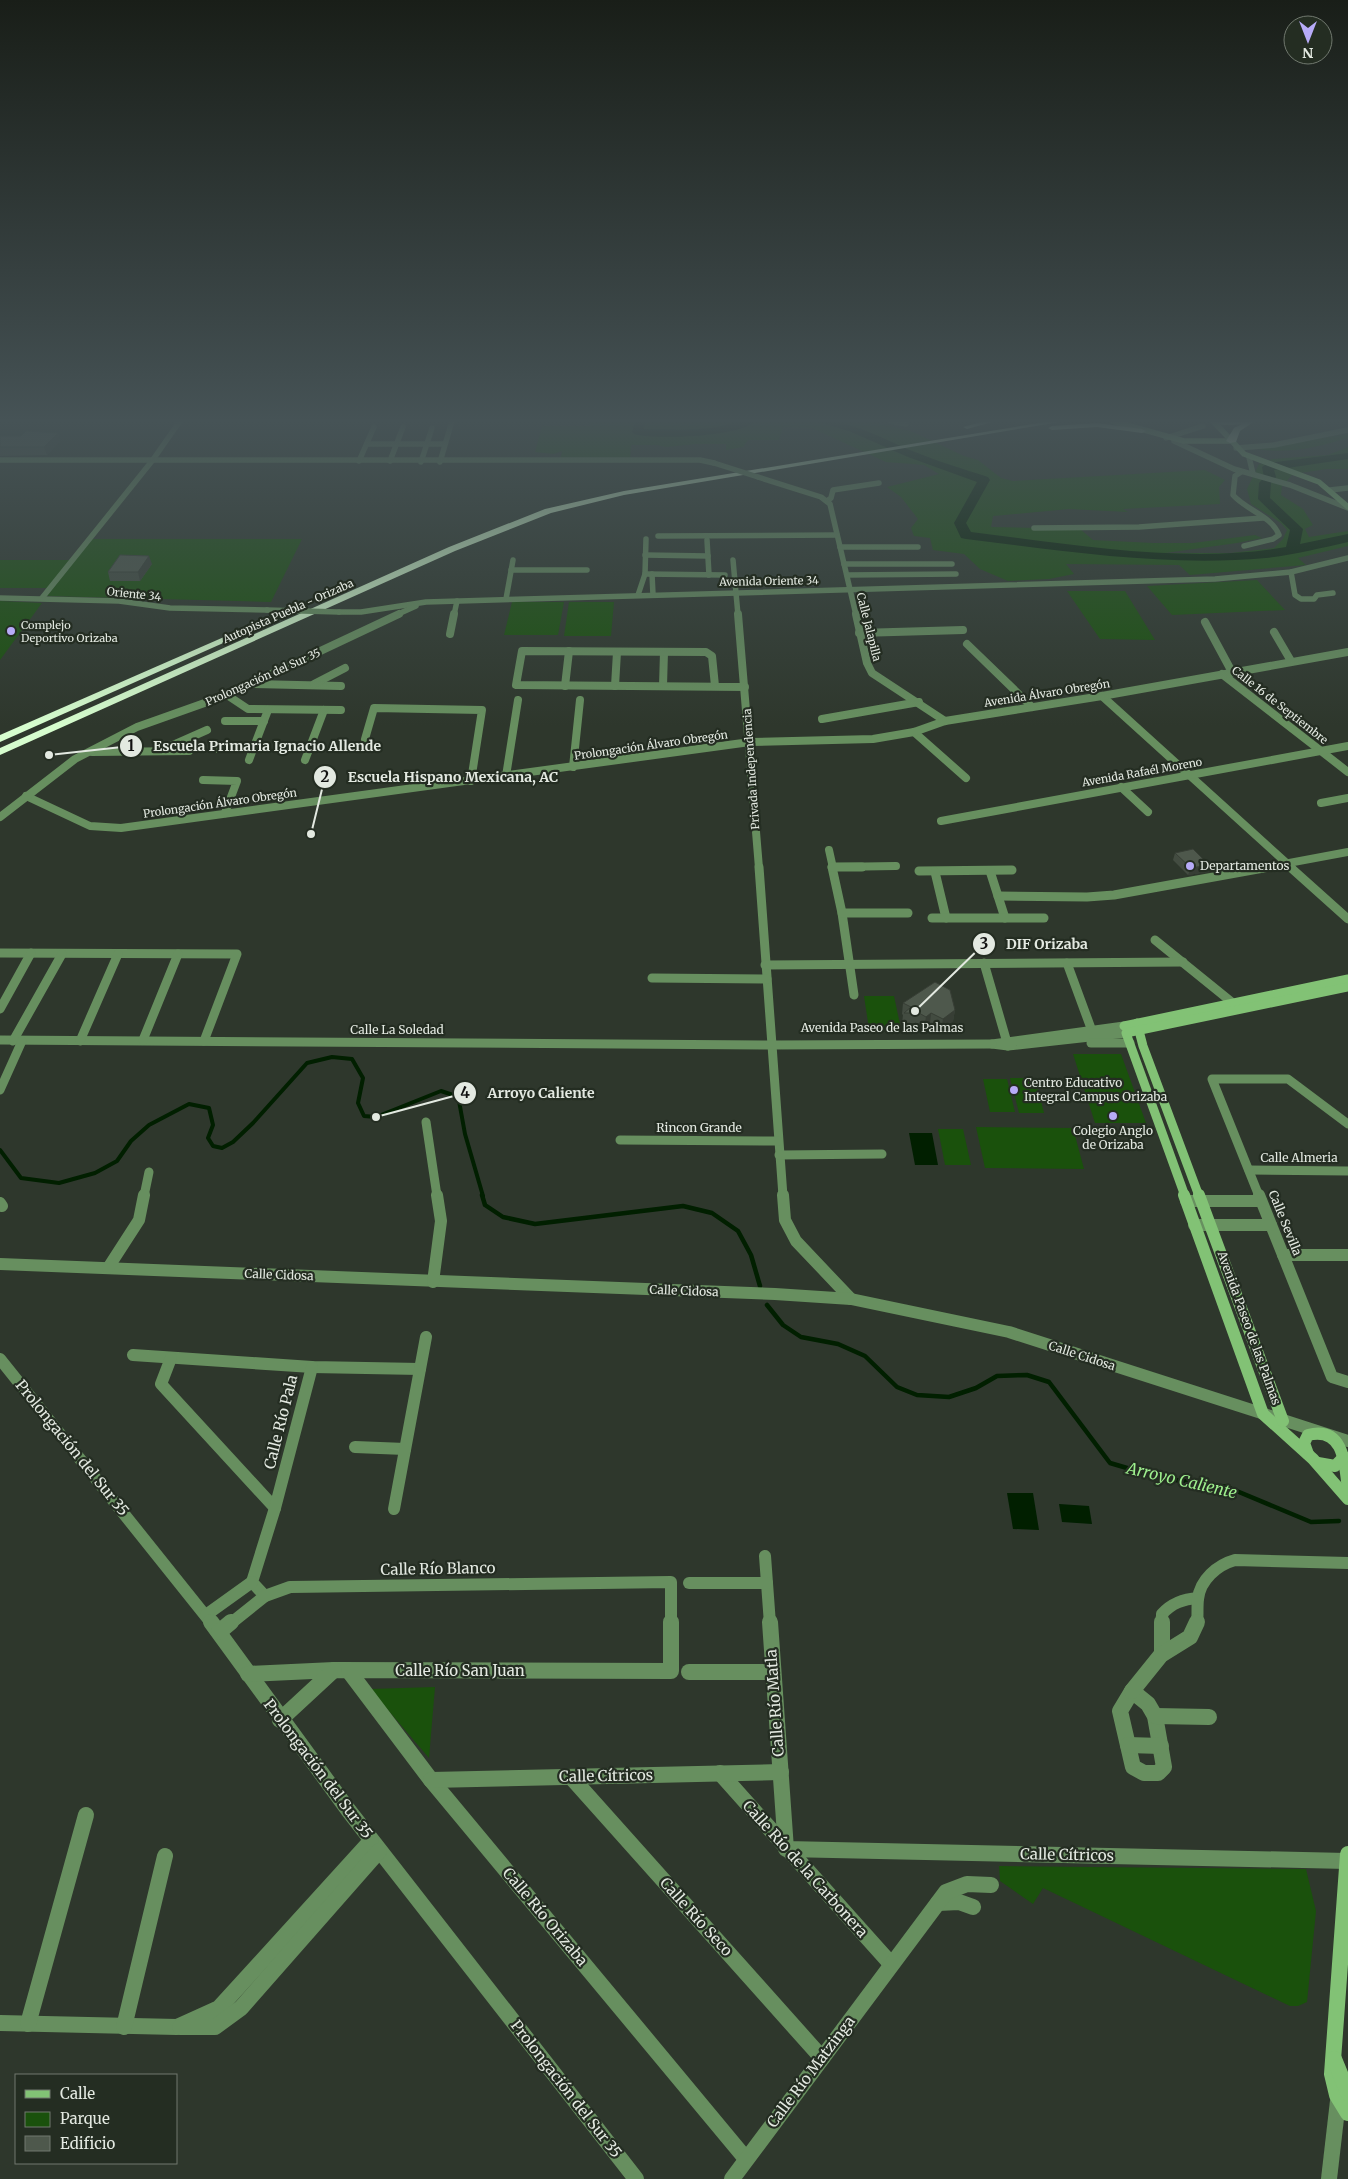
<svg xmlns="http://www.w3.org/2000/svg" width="1348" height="2179" viewBox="0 0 1348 2179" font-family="Merriweather,serif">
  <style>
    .green { fill: #1a510c }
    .water { fill: #011f00 }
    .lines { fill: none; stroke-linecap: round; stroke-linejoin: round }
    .stream-far1 { stroke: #011f00; stroke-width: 4 }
    .stream { stroke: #011f00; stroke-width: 4.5 }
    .river { fill: #011f00; fill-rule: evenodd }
    .street-far4 { stroke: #678f5f; stroke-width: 5.5 }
    .street-far3 { stroke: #678f5f; stroke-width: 8 }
    .street-far2 { stroke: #678f5f; stroke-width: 9 }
    .street-far1 { stroke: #678f5f; stroke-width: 12 }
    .street { stroke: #678f5f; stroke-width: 16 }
    .secondary-far3 { stroke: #82c275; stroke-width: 5.5 }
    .secondary-far2 { stroke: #82c275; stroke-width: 9 }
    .secondary-far1 { stroke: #82c275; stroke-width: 12 }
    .secondary { stroke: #82c275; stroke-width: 16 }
    .highway { fill: #d6fdce; fill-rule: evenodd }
    .street-bridge { stroke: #678f5f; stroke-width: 5.5 }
    .wall { fill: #434c41 }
    .shaded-wall { fill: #373e35 }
    .building { fill: #4e584c; stroke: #373e35 }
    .poi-dot { fill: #b7abf8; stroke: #242d22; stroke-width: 2 }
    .labels { text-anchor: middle; stroke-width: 4.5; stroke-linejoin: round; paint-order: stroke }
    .far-street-label { font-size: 11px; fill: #e3e9e1; stroke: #242d22 }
    .far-poi-label { font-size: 11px; fill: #e3e9e1; stroke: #242d22; text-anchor: start }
    .poi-label { font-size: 12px; fill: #e3e9e1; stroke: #242d22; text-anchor: start }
    .street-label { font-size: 12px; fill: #e3e9e1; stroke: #242d22 }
    .near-street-label { font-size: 15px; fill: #e3e9e1; stroke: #242d22 }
    .near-water-label { font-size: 16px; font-style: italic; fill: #9ef08e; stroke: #242d22 }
    .leader { fill: none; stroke: #e3e9e1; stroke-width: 2 }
    .callout-dot { fill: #e3e9e1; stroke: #242d22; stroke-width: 2 }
    .mark-label { font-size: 15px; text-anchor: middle; font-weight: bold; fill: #111 }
    .callout-label { font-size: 14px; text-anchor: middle; font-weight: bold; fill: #e3e9e1; stroke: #242d22; stroke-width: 4.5; stroke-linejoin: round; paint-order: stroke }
  </style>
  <rect width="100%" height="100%" fill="#2e372c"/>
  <g class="green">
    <path d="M588,421h284l41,11 51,24 14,4 23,18 12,3 192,-11 20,10 -6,7 1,17 -97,5 5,3 -59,-3 -76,7 -2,11 89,2 13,11 60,3h40l62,-8 7,3 -25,5 -72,10h66l43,-5 9,-9 4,-9 -6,-7 -30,-19 -4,-15 12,-25 13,-5 56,-4 20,-8v22h-21l-34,5 -11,12 -1,9 22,14 10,16 -8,4 4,8 39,-6v15l-50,12 8,7 -116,10 -11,-10 -113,-1 8,10 -25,5 -41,2 -28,-12 -16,-15 -31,-4 -3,-12 -16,-2 -3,-8 7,-9 -17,-22 -14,-10 52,-13 -15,-9 -38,-3 -74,-34 -29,-1 -4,13h-31l-5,7 -17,3v-6h-30l-30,3 -9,-2h-26l-1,16h-70l2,-10 -8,3 -19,-2 7,-26h49z"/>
    <path d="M1348,434v4c-33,10 -63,17 -97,10z"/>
    <path d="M92,539h210l-31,63 -224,-6z"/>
    <path d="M0,560h71l-22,28h-49z"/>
    <path d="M1257,580l28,30 -113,5 -25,-29z"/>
    <path d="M1067,591h58l30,49 -55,-1z"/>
    <path d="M0,601l42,2 -42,57z"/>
    <path d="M512,602h52l-6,33h-54z"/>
    <path d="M569,602h45l-3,34h-47z"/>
    <path d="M864,996h30l7,33h-32z"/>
    <path d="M1073,1054h48l25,69h-51z"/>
    <path d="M1010,1078h25l9,35h-25z"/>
    <path d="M983,1079h24l8,33h-25z"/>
    <path d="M976,1127l97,1 11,41 -99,-1z"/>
    <path d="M938,1129h25l8,36h-26z"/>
    <path d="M435,1687l-6,71 -59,-69z"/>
    <path d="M999,1866l307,3 10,42 -9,91 -9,4h-8l-247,-118 -10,16 -33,-23z"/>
  </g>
  <g class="water">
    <path d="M909,1133h23l6,32h-23z"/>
    <path d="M1007,1493h26l6,37 -26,-1z"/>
    <path d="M1059,1504l30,2 3,18 -30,-2z"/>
  </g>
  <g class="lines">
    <path class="stream-far1" d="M0,1150l21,28 38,5 36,-10 22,-12 14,-20 18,-16 40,-21 20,4 4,17 -5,13 5,8 9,2 11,-6 20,-19 54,-60 25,-6 20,2 11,19 -5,25 6,13 12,1 65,-26 12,4 6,6 6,33 18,62"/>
    <g class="stream">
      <path d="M482,1195l3,10 18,12 32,7 148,-18 29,7 26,18 13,24 9,31"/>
      <path d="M767,1305l16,20 18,12 37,7 27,12 32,31 20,8 32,2 27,-9 21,-12 30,-1 22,7 61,81 51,15 66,9 84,35 28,-1"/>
    </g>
    <g class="river">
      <path d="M635,421h10l-1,8c22,0 44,2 66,-1 16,-2 30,-9 46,-7 -16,16 -100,19 -122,13l-2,-2z"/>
      <path d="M821,421c34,0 63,19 94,31 24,10 49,17 73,25l2,3 -24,43 5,9c99,12 217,33 315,15l4,-17 -32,-31 1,-16 5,-6 -2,-10 6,-4 80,-10v6l-74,11 2,7 -5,6 -1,15 33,31 -3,15 48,-10v8c-27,6 -55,13 -82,16 -101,9 -201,-7 -300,-19l-5,-1 -7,-15 23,-41 -69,-25 -59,-26 -27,-8z"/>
    </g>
    <g class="street-far4">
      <path d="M890,421l16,3"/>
      <path d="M1166,438l37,-12"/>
      <path d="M1174,441l60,28 56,16 58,23"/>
      <path d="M367,444h77"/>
      <path d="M1236,448l38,-3 74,-15"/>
      <path d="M1249,457l4,17"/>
      <path d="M0,460h700l14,3"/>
      <path d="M359,461l15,-34"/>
      <path d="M390,461l13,-34"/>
      <path d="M421,462l11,-34"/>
      <path d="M440,462l12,-41"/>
      <path d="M1241,472l-6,4 -2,19c13,15 39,21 46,40l-6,4 -29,7"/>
      <path d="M758,477l63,20 9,7 26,111"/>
      <path d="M1330,490l18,-2"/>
      <path d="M827,501l4,-3 2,-8 46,-7"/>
      <path d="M1034,528l105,-1 124,-9"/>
      <path d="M658,536l179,-1"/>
      <path d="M707,540l2,35"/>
      <path d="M840,547h78"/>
      <path d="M645,555l63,1"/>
      <path d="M733,560l5,55"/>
      <path d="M844,564h108"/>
      <path d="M511,570h76"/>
      <path d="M1291,572l4,23 6,4h13l3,-4 16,-2"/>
      <path d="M645,574l80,1"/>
      <path d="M652,574l1,21"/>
      <path d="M847,575l109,-1"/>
      <path d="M638,595l7,-21 1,-35"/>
      <path d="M0,598l119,3 51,7 97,2"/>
      <path d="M42,598l110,-137 28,-40"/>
      <path d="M506,599l7,-39"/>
      <path d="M339,612h22l65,-10 789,-23 76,-7 57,-14"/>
      <path d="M396,615l20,-9"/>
      <path d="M454,615l3,-14"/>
    </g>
    <g class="street-far3">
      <path d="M738,614l21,254"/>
      <path d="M856,614l11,49 5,10 73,48"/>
      <path d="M1205,622l27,50"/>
      <path d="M1274,632l17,29"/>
      <path d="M859,633l104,-3"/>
      <path d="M450,634l4,-20"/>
      <path d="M967,644l65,63"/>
      <path d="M1222,674l126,98"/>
      <path d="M253,684l88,2"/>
      <path d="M314,684l31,-16"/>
      <path d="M565,686l4,-35"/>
      <path d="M615,686l2,-34"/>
      <path d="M663,686l1,-34"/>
      <path d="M715,686l-3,-30 -6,-4 -184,-1 -6,34 229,2"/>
      <path d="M227,695l21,14 93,1"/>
      <path d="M1102,696l190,172"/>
      <path d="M822,719l97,-17"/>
      <path d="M225,721h39"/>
      <path d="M914,732l52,46"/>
      <path d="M365,739l9,-31 108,2 -11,71"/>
      <path d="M164,749l43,-19"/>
      <path d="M217,749h36"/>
      <path d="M92,752l97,-1"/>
      <path d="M249,760l19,-50"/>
      <path d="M305,760l19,-50"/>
      <path d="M573,767l7,-67"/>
      <path d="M506,776l12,-76"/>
      <path d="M203,780l34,1 -12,32"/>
      <path d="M1121,787l27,25"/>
      <path d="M26,796l64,30 31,2 629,-86 123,-3 41,-7 31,-11 157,-25 246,-44"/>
      <path d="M1321,803l27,-5"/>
      <path d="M0,817l75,-58 62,-32 90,-32 172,-81"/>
      <path d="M941,821l407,-75"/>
      <path d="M829,850l4,18"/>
      <path d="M832,867l64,-1"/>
      <path d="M1262,868l86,-16"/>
    </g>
    <g class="street-far2">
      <path d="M759,867l24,329"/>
      <path d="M832,867l10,46 12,82"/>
      <path d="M832,867h30"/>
      <path d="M1290,867l58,52"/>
      <path d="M919,871l93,-1"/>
      <path d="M990,871l15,47"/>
      <path d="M935,872l11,46"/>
      <path d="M998,896l89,1 27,-2 155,-28"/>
      <path d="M842,913h66"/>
      <path d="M932,918h112"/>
      <path d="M1155,940l84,68"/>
      <path d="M0,953l237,1 -33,87"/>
      <path d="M984,963l24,83"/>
      <path d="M1067,963l25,68"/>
      <path d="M765,965l418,-3"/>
      <path d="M652,978l115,1"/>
      <path d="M0,1009l31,-56"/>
      <path d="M1124,1026l2,7 -118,13 -16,-2z"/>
      <path d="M0,1040l772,5 220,-1"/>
      <path d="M143,1040l35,-86"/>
      <path d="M13,1041l49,-87"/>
      <path d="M80,1041l38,-87"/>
      <path d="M1091,1043h39"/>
      <path d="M0,1090l22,-49"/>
      <path d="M426,1122l11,74"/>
      <path d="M620,1140l158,1"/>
      <path d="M779,1155l103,-1"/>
      <path d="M1249,1170l99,1"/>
      <path d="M144,1196l5,-24"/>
      <path d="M1259,1196l-47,-117h76l60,45"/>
    </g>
    <g class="street-far1">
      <path d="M783,1195l2,25 11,21 55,58"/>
      <path d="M1259,1195l73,182 16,5"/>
      <path d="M1186,1201h75"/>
      <path d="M0,1203l2,3"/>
      <path d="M1194,1225h77"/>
      <path d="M1283,1255h65"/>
      <path d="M0,1264l775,30 76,5 158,33 339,109"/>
      <path d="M108,1268l31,-48 5,-25"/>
      <path d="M433,1282l8,-61 -4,-26"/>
      <path d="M133,1355l179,12 108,2"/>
      <path d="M171,1358l-10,26 114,124"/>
      <path d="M0,1359l212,265"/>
      <path d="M355,1447l50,2"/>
      <path d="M394,1509l32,-172"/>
      <path d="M765,1556l5,68"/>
      <path d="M689,1583h78"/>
      <path d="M265,1596l-13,-14 23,-74 37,-141"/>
      <path d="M206,1615l46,-33"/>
      <path d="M230,1624l35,-28 25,-9 381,-5v42"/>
      <path d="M1162,1624v-10c10,-11 21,-15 36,-16"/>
      <path d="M1197,1624c1,-9 0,-17 1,-25 2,-19 19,-34 37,-39l113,3"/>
    </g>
    <g class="street">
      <path d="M211,1622l138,189 287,368"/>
      <path d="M770,1622l16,227 561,12"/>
      <path d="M1162,1622v32"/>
      <path d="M219,1632l12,-10"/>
      <path d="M348,1670l83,110 315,379"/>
      <path d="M689,1672h84"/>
      <path d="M248,1674l86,-4 337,1v-49"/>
      <path d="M1132,1691l16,13 7,12 9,51 -6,6h-14l-11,-6 -13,-56z"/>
      <path d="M1132,1691l29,-36 29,-18 7,-15"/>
      <path d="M1155,1716l54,1"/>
      <path d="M280,1720l54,-50"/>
      <path d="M1128,1745l33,1"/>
      <path d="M720,1773l171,191"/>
      <path d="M571,1777l251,281"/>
      <path d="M431,1780l350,-8"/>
      <path d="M938,1903l21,-1 14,5"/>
      <path d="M0,2023l177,4 42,-19 152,-167"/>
      <path d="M28,2024l58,-209"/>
      <path d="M124,2027l41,-171"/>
      <path d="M180,2027h35l26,-19 138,-157"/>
      <path d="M732,2179l214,-287 21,-8 24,1"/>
      <path d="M1329,2179l9,-78"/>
    </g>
    <g class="secondary-far3">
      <path d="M1112,421l72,20h46"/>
      <path d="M1213,421l31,33 75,28 29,25"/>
    </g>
    <g class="secondary-far2">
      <path d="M1137,1023l6,23 56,150"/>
      <path d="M1124,1026l224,-47"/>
      <path d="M1185,1196l-59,-163 222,-46"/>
    </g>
    <g class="secondary-far1">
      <path d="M1184,1195l79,219 50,45 35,40"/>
      <path d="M1199,1195l84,226"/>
      <path d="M1308,1454l-4,-11 4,-8c36,-9 37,29 40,55"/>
      <path d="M1318,1463l17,3 9,-9"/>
    </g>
    <g class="secondary">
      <path d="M1348,1854l-16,220 5,21 11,18"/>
      <path d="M1334,2059l14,34"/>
    </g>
    <g class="highway">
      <path d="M985,421h11l-29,8 -4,-2z"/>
      <path d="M1051,421h15l-442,74 -73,18 -96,38 -455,204v-7l449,-201 96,-38 79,-18z"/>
      <path d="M1212,421h43l-15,10 -4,11 -6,1 -4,-2 8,-13 8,-4c-9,1 -24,2 -30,-3z"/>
      <path d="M1097,423l45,6 4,2 -4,2 -45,-6 -45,3 -4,-2 4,-2z"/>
      <path d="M265,619l8,2 -273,121v-7z"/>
    </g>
    <g class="street-bridge">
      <path d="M714,463l44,14"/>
      <path d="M267,610l72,2"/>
    </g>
  </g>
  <g class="wall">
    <path d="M58,433l2,8 -13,14 -47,1v-20h21z"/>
    <path d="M152,564l-12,17h-30l-2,-9z"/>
    <path d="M1175,853l32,19 -19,3 -15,-15z"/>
    <path d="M903,1003l52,7 -2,11 -12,9 -11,-6 -6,4 -7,-5h-15l1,-8 -1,-1z"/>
  </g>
  <g class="shaded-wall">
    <path d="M58,433l2,8 -13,14 -3,-8z"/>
    <path d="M149,556l3,8 -12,17 -2,-9z"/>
    <path d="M1209,865l-2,7 -19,3 3,-7z"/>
    <path d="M955,1010l-2,11 -12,9 2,-11z"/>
    <path d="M931,1013l-1,11 -6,4 2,-11z"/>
  </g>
  <g class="building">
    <path d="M26,431l32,2 -14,14h-44v-11h21z"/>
    <path d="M120,555l29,1 -11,16h-30z"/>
    <path d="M1193,849l16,16 -18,3 -16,-15z"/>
    <path d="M935,982l15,8 5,20 -12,9 -12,-6 -5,4 -7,-4h-15l7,-6 -8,-4z"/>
  </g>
  <linearGradient id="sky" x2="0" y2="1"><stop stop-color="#191e18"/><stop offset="0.58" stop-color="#465356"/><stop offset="1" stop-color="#465356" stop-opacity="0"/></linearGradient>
  <rect width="1348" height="726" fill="url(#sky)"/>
  <g class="poi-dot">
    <circle cx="11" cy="631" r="5"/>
    <circle cx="1190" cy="866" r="5"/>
    <circle cx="1014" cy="1090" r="5"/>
    <circle cx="1113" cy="1116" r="5"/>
  </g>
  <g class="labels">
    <g class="far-street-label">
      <text transform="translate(769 581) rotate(-1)" y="4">Avenida Oriente 34</text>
      <text transform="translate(134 594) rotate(6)" y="4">Oriente 34</text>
      <text transform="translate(288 611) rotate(-24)" y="4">Autopista Puebla - Orizaba</text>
      <text transform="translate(869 627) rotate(76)" y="4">Calle Jalapilla</text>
      <text transform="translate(263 677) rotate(-24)" y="4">Prolongación del Sur 35</text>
      <text transform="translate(1047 693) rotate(-9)" y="4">Avenida Álvaro Obregón</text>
      <text transform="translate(1280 705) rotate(38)" y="4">Calle 16 de Septiembre</text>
      <text transform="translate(651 745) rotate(-8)" y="4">Prolongación Álvaro Obregón</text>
      <text transform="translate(751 769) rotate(-94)" y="4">Privada Independencia</text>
      <text transform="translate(1142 772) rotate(-10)" y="4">Avenida Rafaél Moreno</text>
      <text transform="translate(220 803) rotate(-8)" y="4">Prolongación Álvaro Obregón</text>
    </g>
    <g class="far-poi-label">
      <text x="21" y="629">Complejo<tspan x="21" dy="13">Deportivo Orizaba</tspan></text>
    </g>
    <g class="poi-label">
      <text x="1200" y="870">Departamentos</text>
      <text x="1024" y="1087">Centro Educativo<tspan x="1024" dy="14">Integral Campus Orizaba</tspan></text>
      <text x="1113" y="1135" text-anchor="middle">Colegio Anglo<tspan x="1113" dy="14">de Orizaba</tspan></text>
    </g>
    <g class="street-label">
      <text x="882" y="1032">Avenida Paseo de las Palmas</text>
      <text x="397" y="1034">Calle La Soledad</text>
      <text x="699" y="1132">Rincon Grande</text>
      <text x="1299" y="1162">Calle Almeria</text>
      <text transform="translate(1285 1223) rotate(68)" y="4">Calle Sevilla</text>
      <text transform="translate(279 1275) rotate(2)" y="4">Calle Cidosa</text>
      <text transform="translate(684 1291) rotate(2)" y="4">Calle Cidosa</text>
      <text transform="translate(1249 1328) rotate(70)" y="4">Avenida Paseo de las Palmas</text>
      <text transform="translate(1082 1356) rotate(18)" y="4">Calle Cidosa</text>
    </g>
    <g class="near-street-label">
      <text transform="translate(281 1422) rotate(-76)" y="5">Calle Río Pala</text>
      <text transform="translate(72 1448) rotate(51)" y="5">Prolongación del Sur 35</text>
      <text transform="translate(438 1569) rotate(-1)" y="5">Calle Río Blanco</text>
      <text x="460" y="1676">Calle Río San Juan</text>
      <text transform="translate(775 1703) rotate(-94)" y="5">Calle Río Matla</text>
      <text transform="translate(318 1769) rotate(53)" y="5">Prolongación del Sur 35</text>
      <text transform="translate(606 1776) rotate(-1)" y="5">Calle Cítricos</text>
      <text transform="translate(1067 1855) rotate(1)" y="5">Calle Cítricos</text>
      <text transform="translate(805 1869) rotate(48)" y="5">Calle Río de la Carbonera</text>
      <text transform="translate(545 1917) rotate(50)" y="5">Calle Río Orizaba</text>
      <text transform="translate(696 1917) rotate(48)" y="5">Calle Río Seco</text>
      <text transform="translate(811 2072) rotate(-53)" y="5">Calle Río Matzinga</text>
      <text transform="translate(566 2089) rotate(52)" y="5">Prolongación del Sur 35</text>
    </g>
    <g class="near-water-label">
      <text transform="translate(1182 1480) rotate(13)" y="6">Arroyo Caliente</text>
    </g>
  </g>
  <path class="leader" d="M49 755L131 746M311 834L325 777M915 1011L984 944M376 1117L465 1093"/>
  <g class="callout-dot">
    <circle cx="49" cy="755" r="5"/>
    <circle cx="311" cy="834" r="5"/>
    <circle cx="915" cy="1011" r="5"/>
    <circle cx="376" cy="1117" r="5"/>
    <circle cx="131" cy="746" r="12"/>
    <circle cx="325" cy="777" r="12"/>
    <circle cx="984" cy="944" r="12"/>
    <circle cx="465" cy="1093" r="12"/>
  </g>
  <g class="mark-label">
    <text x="131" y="751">1</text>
    <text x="325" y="782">2</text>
    <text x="984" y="949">3</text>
    <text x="465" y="1098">4</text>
  </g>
  <g class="callout-label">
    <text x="267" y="751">Escuela Primaria Ignacio Allende</text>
    <text x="453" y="782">Escuela Hispano Mexicana, AC</text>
    <text x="1047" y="949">DIF Orizaba</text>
    <text x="541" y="1098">Arroyo Caliente</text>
  </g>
  <rect x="15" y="2074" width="162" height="90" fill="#242d22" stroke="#70786e"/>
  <rect x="25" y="2090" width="25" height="8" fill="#82c275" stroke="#70786e"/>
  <text x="60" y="2099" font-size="15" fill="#e3e9e1">Calle</text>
  <rect x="25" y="2112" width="25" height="15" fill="#1a510c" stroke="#70786e"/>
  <text x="60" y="2124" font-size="15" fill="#e3e9e1">Parque</text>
  <rect x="25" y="2136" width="25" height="15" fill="#4e584c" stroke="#70786e"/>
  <text x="60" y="2149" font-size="15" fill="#e3e9e1">Edificio</text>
  <g transform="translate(1308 40) rotate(180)"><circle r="24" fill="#242d22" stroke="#70786e"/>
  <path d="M0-4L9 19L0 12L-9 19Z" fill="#b7abf8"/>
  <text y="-8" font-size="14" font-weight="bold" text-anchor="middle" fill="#e3e9e1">N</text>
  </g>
</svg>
